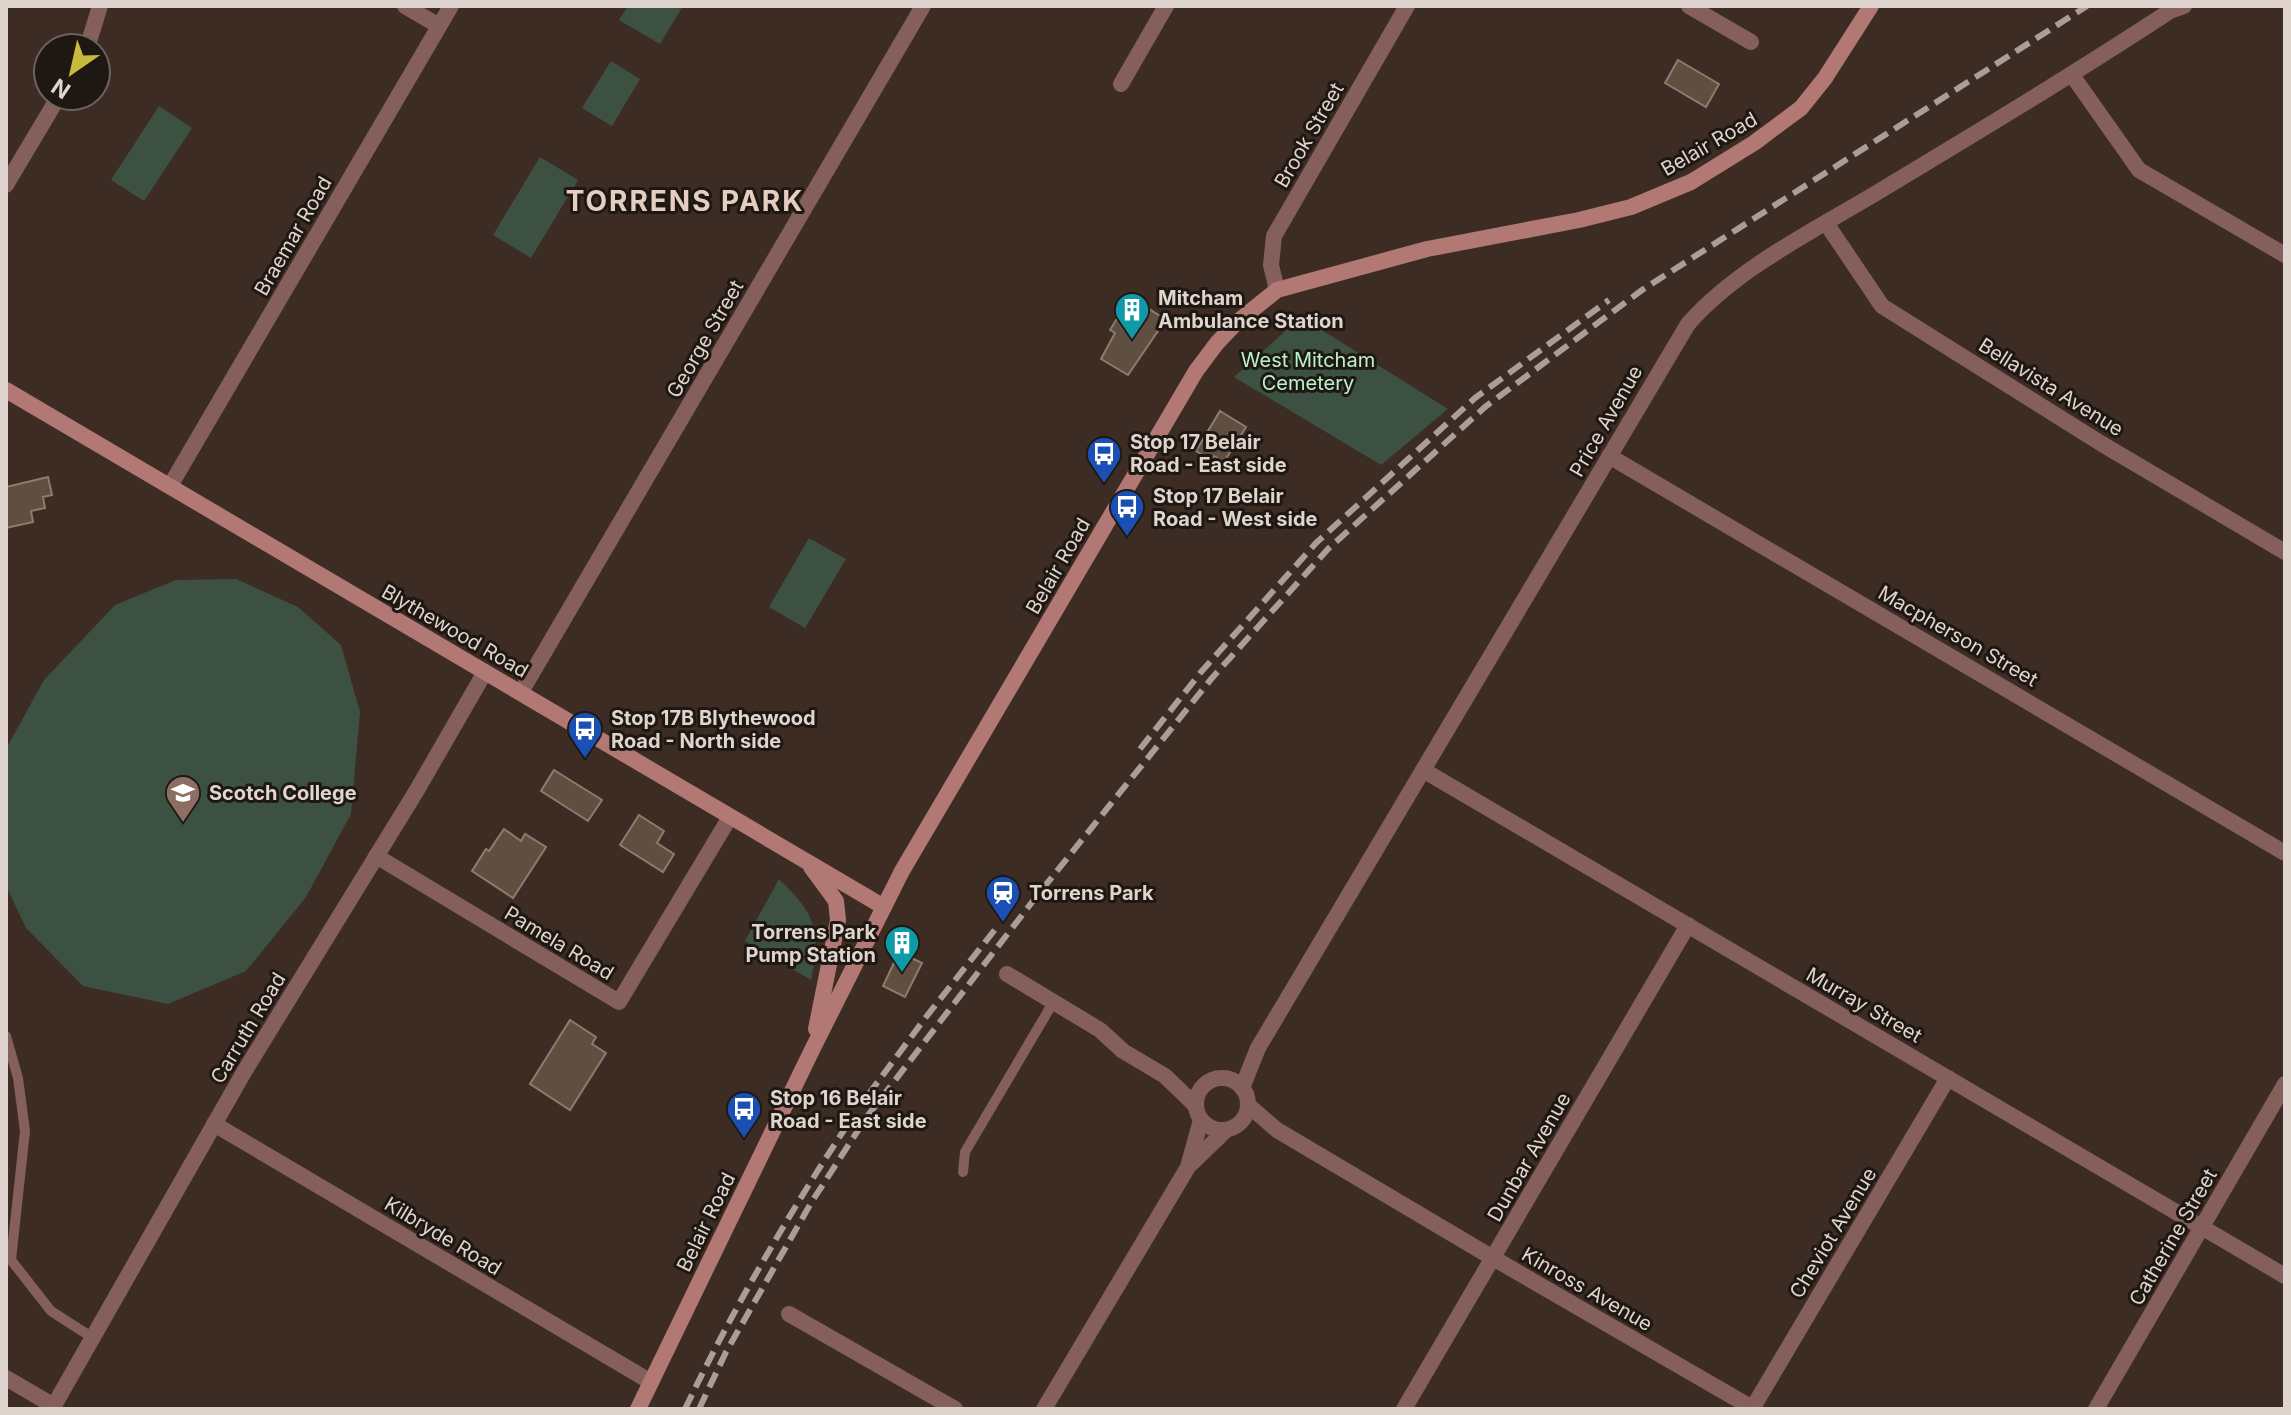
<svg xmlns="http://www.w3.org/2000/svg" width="2291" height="1415" viewBox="0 0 2291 1415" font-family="Inter,sans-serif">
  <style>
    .green { fill: #3d5143 }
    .building { fill: #5e4f40; stroke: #8d7c6d; stroke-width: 2 }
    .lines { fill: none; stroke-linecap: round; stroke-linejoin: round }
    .lane { stroke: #845f5c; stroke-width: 10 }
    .street { stroke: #845f5c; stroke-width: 16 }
    .secondary { stroke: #b27873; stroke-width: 16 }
    .rail { stroke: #ab9e97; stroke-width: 6; stroke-dasharray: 16 8; stroke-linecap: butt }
    .labels { text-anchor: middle; stroke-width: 6; stroke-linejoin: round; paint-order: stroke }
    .street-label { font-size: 20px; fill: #dfd4ce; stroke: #1e1712 }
    .poi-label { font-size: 20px; font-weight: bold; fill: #dfd4ce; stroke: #1e1712; text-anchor: start }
    .park-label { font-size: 20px; fill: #baf2ca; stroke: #1e1712 }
    .district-label { font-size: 28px; font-weight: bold; letter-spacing: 2px; fill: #e4cec1; stroke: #1e1712 }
  </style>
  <rect width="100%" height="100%" fill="#3d2c23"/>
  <g class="green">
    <path d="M628,6h55l-23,38 -41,-24z"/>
    <path d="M611,61l29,18 -28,47 -30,-18z"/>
    <path d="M159,106l33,22 -48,73 -33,-21z"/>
    <path d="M540,157l38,23 -47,78 -38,-23z"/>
    <path d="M1301,317l147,92 -67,56 -147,-88z"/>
    <path d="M809,538l37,21 -41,69 -36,-21z"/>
    <path d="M236,579l62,28 43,38 19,67 -9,102 -45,83 -60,74 -78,33 -85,-18 -57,-58 -20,-42v-137l38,-69 71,-75 61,-25z"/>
    <path d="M779,879c37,36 42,51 32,101l-66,-39z"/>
  </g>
  <g class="building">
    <path d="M1678,60l41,24 -13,23 -41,-24z"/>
    <path d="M1135,300l28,18 1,4 -36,53 -27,-16 14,-26 -5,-3 18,-29 5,3z"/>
    <path d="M1220,411l26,16 -22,35 -10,-6 -3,4 -15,-9z"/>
    <path d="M48,477l4,18 -9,2 2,11 -14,3 2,11 -27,6v-41z"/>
    <path d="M554,770l48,30 -14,21 -47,-30z"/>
    <path d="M639,815l25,16 -7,12 17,11 -11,18 -43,-27z"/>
    <path d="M504,829l17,12 4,-7 21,13 -33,51 -41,-27 14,-22 3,2z"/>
    <path d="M899,952l23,11 -17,34 -22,-11z"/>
    <path d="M570,1020l26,17 -4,7 14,9 -36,57 -40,-26z"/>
  </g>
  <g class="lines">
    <g class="lane">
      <path d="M6,1036l12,42 7,53 -14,129 40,51 42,27"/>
      <path d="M963,1172l2,-20 89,-151"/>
    </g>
    <g class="street">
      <path d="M405,6l34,20"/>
      <path d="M1689,6l62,36"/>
      <path d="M87,48l13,-42"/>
      <path d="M2072,75l67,95 146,85"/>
      <path d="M1121,84l45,-78"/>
      <path d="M6,185l53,-89"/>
      <path d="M1826,223l56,83 220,138 183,108"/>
      <path d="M1277,290l-6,-25 3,-29 133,-230"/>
      <path d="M1609,456l676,397"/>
      <path d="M170,486l281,-480"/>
      <path d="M521,692l402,-686"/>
      <path d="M1423,770l862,506"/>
      <path d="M376,856l243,146 111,-185"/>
      <path d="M1007,974l93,56 23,21 42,25 31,30"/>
      <circle cx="1222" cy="1104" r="26"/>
      <path d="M1242,1088l16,-40 430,-724c49,-56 127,-94 190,-132 98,-59 196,-118 292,-181l14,-5"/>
      <path d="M1248,1105l29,25 216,128 261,151"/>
      <path d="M214,1124l437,258"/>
      <path d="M1192,1163l34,-33"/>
      <path d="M789,1314l166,95"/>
      <path d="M6,1378l48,28"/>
      <path d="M52,1409l192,-337 173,-282 68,-118"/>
      <path d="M1044,1409l144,-242 13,-47"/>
      <path d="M1404,1409l284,-484"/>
      <path d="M1752,1409l196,-331"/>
      <path d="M2096,1409l189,-325"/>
    </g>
    <g class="secondary">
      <path d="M6,390l878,517"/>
      <path d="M811,867l25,34 2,19 -22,109"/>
      <path d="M638,1409l174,-359 90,-179 294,-500 21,-28 19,-20 41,-33 150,-41 152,-29 52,-13 60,-25 63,-39 47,-35 24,-30 46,-72"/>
    </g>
    <g class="rail">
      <path d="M1140,749l61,-77 115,-129 159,-145 134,-98"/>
      <path d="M868,1095l58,-78 71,-90"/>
      <path d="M685,1409c48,-100 104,-196 165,-288"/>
      <path d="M699,1409l27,-57 85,-149 55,-85 170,-221 176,-219 116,-129 157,-142 157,-117 445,-284"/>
    </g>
  </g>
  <defs>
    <symbol id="building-pin" viewBox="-11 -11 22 30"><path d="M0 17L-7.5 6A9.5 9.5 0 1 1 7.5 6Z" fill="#0f9aa8" stroke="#1e1712"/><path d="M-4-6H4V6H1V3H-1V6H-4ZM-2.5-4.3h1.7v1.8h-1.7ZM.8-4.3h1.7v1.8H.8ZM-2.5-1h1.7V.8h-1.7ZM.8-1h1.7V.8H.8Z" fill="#fff"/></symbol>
    <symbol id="bus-pin" viewBox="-11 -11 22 30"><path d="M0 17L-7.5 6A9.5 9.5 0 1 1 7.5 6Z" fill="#1a4fb4" stroke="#1e1712"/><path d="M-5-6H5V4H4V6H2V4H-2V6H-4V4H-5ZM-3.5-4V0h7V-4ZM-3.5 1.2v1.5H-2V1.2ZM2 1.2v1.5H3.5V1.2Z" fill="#fff"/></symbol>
    <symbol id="university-pin" viewBox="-11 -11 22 30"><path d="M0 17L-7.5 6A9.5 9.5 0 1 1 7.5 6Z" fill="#8d6e63" stroke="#1e1712"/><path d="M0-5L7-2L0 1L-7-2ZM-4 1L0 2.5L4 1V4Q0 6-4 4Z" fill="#fff"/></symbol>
    <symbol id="station-pin" viewBox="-11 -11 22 30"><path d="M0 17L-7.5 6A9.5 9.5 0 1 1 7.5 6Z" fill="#1a4fb4" stroke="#1e1712"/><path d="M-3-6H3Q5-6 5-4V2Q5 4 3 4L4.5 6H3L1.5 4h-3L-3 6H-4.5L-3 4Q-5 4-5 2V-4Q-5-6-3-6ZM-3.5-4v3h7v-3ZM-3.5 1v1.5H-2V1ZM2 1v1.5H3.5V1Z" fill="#fff"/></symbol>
  </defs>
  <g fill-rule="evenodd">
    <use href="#building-pin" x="1112" y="290" width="40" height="54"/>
    <use href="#bus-pin" x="1084" y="434" width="40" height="54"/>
    <use href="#bus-pin" x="1107" y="487" width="40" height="54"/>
    <use href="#bus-pin" x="565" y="709" width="40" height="54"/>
    <use href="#university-pin" x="163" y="773" width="40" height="54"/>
    <use href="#station-pin" x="983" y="873" width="40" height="54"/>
    <use href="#building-pin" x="882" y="923" width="40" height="54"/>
    <use href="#bus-pin" x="724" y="1089" width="40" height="54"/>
  </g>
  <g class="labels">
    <g class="street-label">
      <text transform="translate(1309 135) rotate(-60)" y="7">Brook Street</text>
      <text transform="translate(1709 144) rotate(-30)" y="7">Belair Road</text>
      <text transform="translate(293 236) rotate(-60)" y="7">Braemar Road</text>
      <text transform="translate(705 339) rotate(-60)" y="7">George Street</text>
      <text transform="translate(2051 387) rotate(32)" y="7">Bellavista Avenue</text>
      <text transform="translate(1606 421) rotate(-60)" y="7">Price Avenue</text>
      <text transform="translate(1058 566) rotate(-60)" y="7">Belair Road</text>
      <text transform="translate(455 631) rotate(30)" y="7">Blythewood Road</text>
      <text transform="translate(1958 636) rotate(30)" y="7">Macpherson Street</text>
      <text transform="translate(559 943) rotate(31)" y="7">Pamela Road</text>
      <text transform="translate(1864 1005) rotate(30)" y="7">Murray Street</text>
      <text transform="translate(248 1028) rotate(-59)" y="7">Carruth Road</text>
      <text transform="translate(1529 1157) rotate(-60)" y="7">Dunbar Avenue</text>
      <text transform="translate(706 1222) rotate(-64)" y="7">Belair Road</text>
      <text transform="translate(1833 1233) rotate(-59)" y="7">Cheviot Avenue</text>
      <text transform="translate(443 1236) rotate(31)" y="7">Kilbryde Road</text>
      <text transform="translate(2173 1237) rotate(-60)" y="7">Catherine Street</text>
      <text transform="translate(1587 1289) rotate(30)" y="7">Kinross Avenue</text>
    </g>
    <g class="poi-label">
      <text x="1158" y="305">Mitcham<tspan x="1158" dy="23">Ambulance Station</tspan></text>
      <text x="1130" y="449">Stop 17 Belair<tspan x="1130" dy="23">Road - East side</tspan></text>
      <text x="1153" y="503">Stop 17 Belair<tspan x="1153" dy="23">Road - West side</tspan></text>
      <text x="611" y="725">Stop 17B Blythewood<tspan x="611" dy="23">Road - North side</tspan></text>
      <text x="209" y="800">Scotch College</text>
      <text x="1029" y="900">Torrens Park</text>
      <text x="876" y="939" text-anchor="end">Torrens Park<tspan x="876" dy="23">Pump Station</tspan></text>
      <text x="770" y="1105">Stop 16 Belair<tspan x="770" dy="23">Road - East side</tspan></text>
    </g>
    <g class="park-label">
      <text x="1308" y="367">West Mitcham<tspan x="1308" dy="23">Cemetery</tspan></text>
    </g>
    <g class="district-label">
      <text x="685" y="211">TORRENS PARK</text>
    </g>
  </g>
  <rect width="2291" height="1415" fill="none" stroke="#dfd4ce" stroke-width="16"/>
  <g transform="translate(72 72) rotate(214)"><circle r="38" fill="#1e1712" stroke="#6b635d" stroke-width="2"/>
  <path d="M0-6L14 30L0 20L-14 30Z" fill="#c8bb3b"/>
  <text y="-12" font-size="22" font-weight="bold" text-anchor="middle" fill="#dfd4ce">N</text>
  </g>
</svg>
